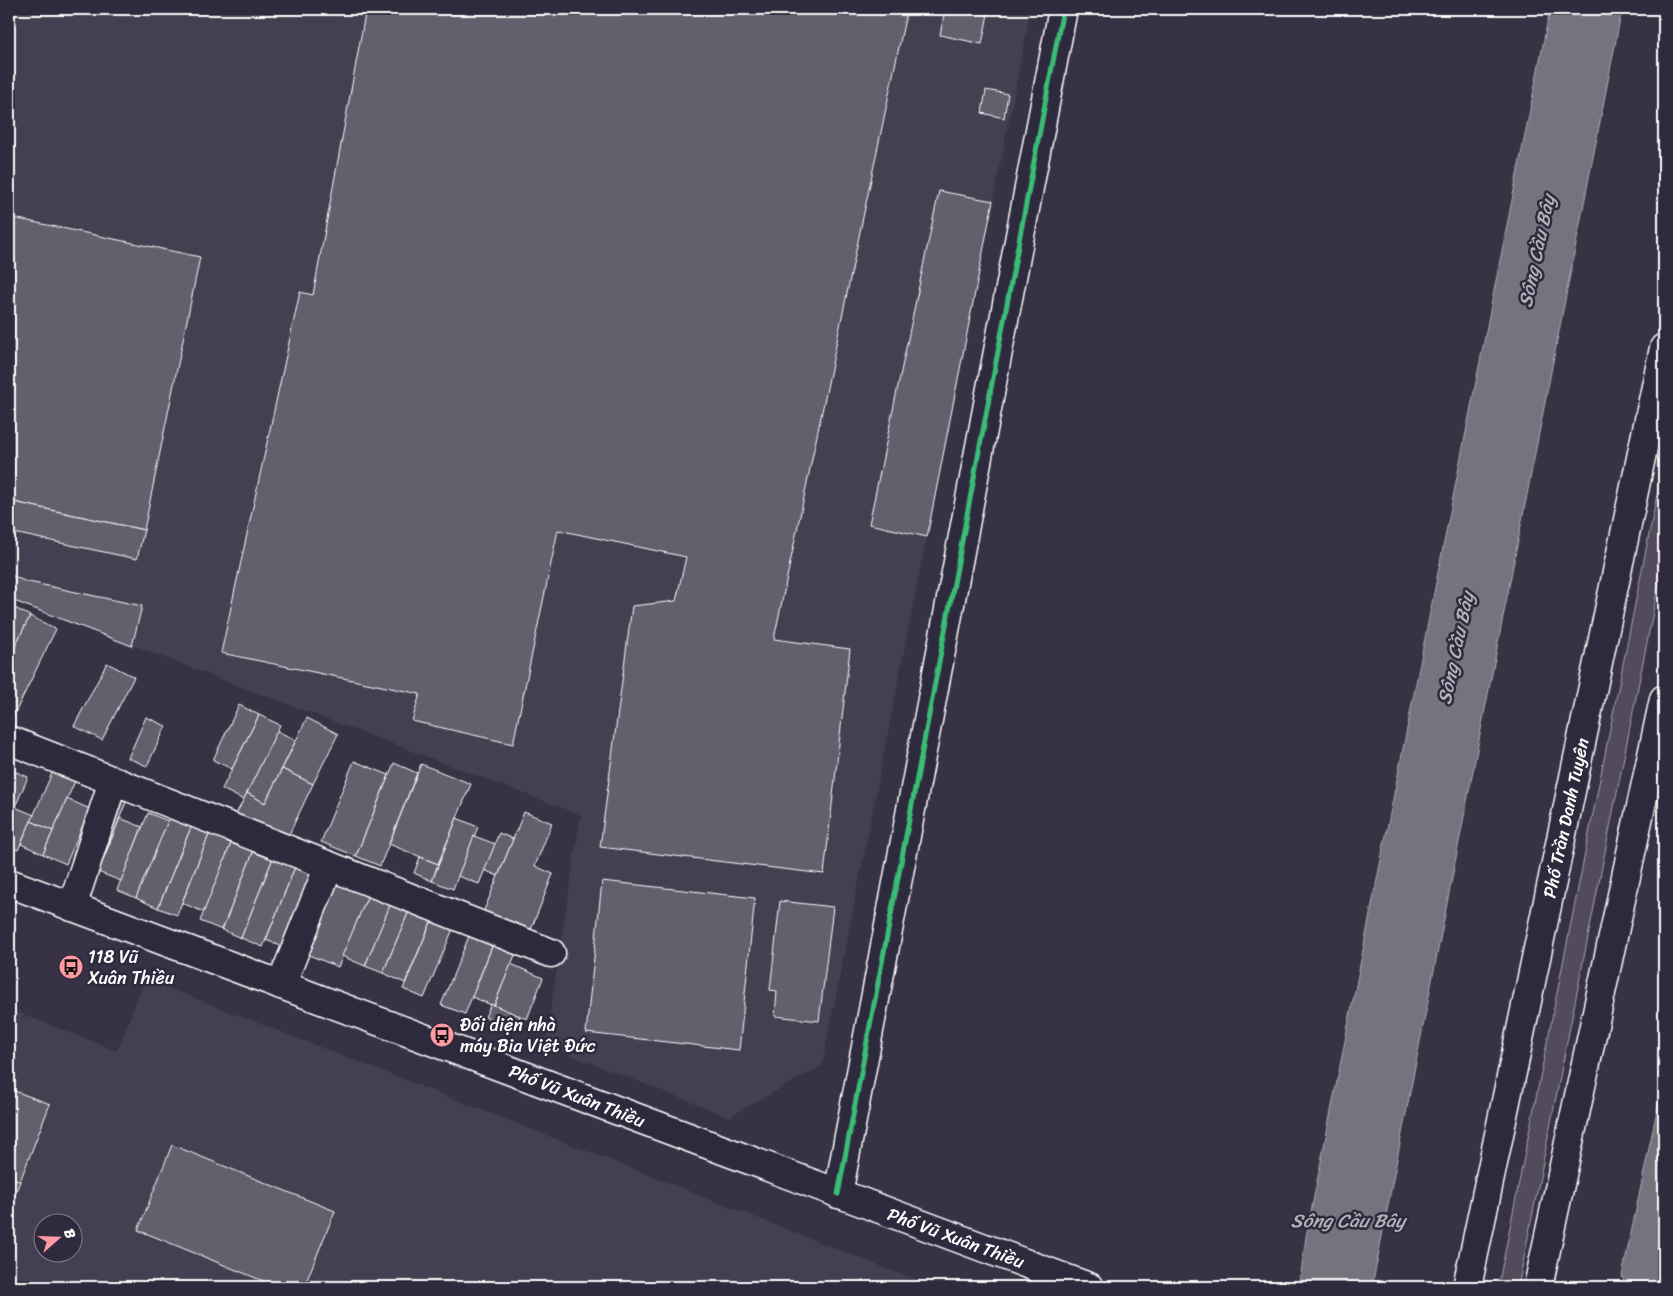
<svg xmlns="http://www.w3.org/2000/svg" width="1673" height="1296" viewBox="0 0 1673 1296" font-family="Sriracha,sans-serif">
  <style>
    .built { fill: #444051; fill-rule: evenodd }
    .green { fill: #514c5c; stroke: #a8a6ae }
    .water { fill: #76737f; stroke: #adabb2 }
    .building { fill: #635f6d; stroke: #fff }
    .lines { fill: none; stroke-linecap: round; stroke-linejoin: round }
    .minor-casing { stroke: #fff; stroke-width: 31 }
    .major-casing { stroke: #fff; stroke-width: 31 }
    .minor { stroke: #2f2a3d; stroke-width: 28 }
    .major { stroke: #2f2a3d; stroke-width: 28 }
    .cycleway-casing { stroke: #2f2a3d; stroke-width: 8 }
    .cycleway { stroke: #3abd76; stroke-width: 5 }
    .labels { text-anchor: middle; stroke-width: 5; stroke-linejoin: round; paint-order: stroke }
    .street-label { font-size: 18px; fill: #fff; stroke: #2f2a3d }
    .poi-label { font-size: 18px; fill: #fff; stroke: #2f2a3d; text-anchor: start }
    .water-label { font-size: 19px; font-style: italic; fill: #b4b2b9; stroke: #2f2a3d }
  </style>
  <rect width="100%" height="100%" fill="#373345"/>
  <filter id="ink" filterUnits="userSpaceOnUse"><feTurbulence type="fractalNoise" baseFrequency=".02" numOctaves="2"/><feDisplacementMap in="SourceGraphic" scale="10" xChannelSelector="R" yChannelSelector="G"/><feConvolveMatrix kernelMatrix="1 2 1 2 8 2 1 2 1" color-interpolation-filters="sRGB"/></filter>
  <g filter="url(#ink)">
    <g class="built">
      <path d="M9,9h1022l-209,1057 -93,51 -184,-72 36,-230 -572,-216z"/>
      <path d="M145,979l465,181 323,127h-924v-278l108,42zM42,1224h30v30h-30z"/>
    </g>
    <path class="green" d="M1664,460v97l-146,730h-20z"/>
    <g class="water">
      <path d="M1550,9h72l-250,1278h-73l7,-50z"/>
      <path d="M1664,1077v210h-37l-5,-11z"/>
    </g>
    <g class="building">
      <path d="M366,9h541l-133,630 76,10 -26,225 -224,-27 32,-241 44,-5 10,-44 -128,-27 -45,214 -101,-23 8,-27 -199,-41 79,-361 13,3z"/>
      <path d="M945,9h44l-7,35 -42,-9z"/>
      <path d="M986,90l22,4 -4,24 -22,-5z"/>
      <path d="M939,191l54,10 -66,336 -58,-13z"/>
      <path d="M9,217l191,40 -56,273 -135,-29z"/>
      <path d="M9,501l135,29 -7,29 -128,-27z"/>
      <path d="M9,574l15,7 118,25 -10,40 -123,-47z"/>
      <path d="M9,605l21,11 -21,42z"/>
      <path d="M30,616l26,13 -45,92 -2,-1v-62z"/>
      <path d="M107,663l27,14 -32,63 -28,-14z"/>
      <path d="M239,705l20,10 -27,54 -19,-9z"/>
      <path d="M259,715l21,10 -36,75 -22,-11z"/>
      <path d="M146,717l20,9 -19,40 -19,-8z"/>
      <path d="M307,718l31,16 -25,50 -31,-15z"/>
      <path d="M277,731l19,9 -31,63 -18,-10z"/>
      <path d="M354,761l35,14 -33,81 -35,-14z"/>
      <path d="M57,762l22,10 -26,59 -22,-10z"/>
      <path d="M394,763l23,10 -37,93 -24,-10z"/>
      <path d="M421,764l50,20 -33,80 -49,-20z"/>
      <path d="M9,769l19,8 -19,44z"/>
      <path d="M282,769l31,15 -29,61 -51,-25 14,-27 18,10z"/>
      <path d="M116,798l10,4 -28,70 -10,-4z"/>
      <path d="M67,799l23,10 -24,55 -23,-10z"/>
      <path d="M174,805l22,10 -38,93 -22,-10z"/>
      <path d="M15,807l19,8 -16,35 -9,-4v-25z"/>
      <path d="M524,812l28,11 -17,43 18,8 -23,58 -47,-19z"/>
      <path d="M148,813l20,8 -32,77 -19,-8z"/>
      <path d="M196,815l18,7 -37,93 -19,-7z"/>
      <path d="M120,818l22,9 -21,54 -23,-9z"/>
      <path d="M457,818l21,9 -25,62 -21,-8z"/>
      <path d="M31,821l22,10 -10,23 -22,-10z"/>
      <path d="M214,822l22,9 -32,81 -22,-9z"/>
      <path d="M236,831l22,9 -36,90 -22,-9z"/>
      <path d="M499,833l14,6 -15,37 -14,-6z"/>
      <path d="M474,836l21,8 -16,40 -21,-8z"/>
      <path d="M258,840l19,8 -36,90 -19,-8z"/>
      <path d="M277,848l22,9 -36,90 -22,-9z"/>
      <path d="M299,857l25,11 -33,82 -25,-10z"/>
      <path d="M420,857l18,7 -6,17 -18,-8z"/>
      <path d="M331,868l41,18 -34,81 -41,-17z"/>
      <path d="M602,881l153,17 -16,152 -153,-17z"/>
      <path d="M372,886l23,9 -30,71 -23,-10z"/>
      <path d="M393,898l18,8 -28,67 -18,-7z"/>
      <path d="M780,901l53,6 -14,114 -44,-5 2,-25 -7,-1z"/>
      <path d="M411,906l23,9 -29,68 -22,-10z"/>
      <path d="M434,915l21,9 -31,74 -21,-9z"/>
      <path d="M474,924l23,10 -32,80 -24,-9z"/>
      <path d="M497,934l23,9 -26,63 -22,-9z"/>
      <path d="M511,964l32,14 -16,41 -33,-13z"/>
      <path d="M491,1004l29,12 -5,13 -30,-12z"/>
      <path d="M9,1089l41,15 -30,77 -11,-4z"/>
      <path d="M172,1145l163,66 -31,76h-26l-140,-57z"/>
      <path d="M9,1177l11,4 -11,28z"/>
    </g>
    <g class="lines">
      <defs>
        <g id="minor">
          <path d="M9,740l542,213"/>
          <path d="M72,907l41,-126"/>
          <path d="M281,985l48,-119"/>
          <path d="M838,1194l225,-1185"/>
        </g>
        <g id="major">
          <path d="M9,883l1080,404"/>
          <path d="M1467,1287l197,-939"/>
          <path d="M1538,1287l126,-588"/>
        </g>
      </defs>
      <use href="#minor" class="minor-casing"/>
      <use href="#major" class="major-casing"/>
      <use href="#minor" class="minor"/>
      <use href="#major" class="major"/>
      <defs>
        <path id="cycleway" d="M838,1194l225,-1185"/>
      </defs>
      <use href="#cycleway" class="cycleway-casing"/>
      <use href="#cycleway" class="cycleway"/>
    </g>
  </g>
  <defs>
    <symbol id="bus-disc" viewBox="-11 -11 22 22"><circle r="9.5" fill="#ff9aa2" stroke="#2f2a3d"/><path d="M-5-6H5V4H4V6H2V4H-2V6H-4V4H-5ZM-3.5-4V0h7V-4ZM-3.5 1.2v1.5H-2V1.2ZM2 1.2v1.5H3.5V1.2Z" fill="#111"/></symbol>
  </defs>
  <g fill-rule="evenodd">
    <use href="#bus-disc" x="57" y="953" width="28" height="28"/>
    <use href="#bus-disc" x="428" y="1021" width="28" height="28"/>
  </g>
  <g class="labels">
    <g class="street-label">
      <text transform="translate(1566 818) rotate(-78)" y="6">Phố Trần Danh Tuyên</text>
      <text transform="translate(577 1096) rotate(21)" y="6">Phố Vũ Xuân Thiều</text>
      <text transform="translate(956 1238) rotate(20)" y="6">Phố Vũ Xuân Thiều</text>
    </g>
    <g class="poi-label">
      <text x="88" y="963">118 Vũ<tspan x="88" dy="21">Xuân Thiều</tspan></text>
      <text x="460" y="1031">Đối diện nhà<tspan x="460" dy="21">máy Bia Việt Đức</tspan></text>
    </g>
    <g class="water-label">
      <text transform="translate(1536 251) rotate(-78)" y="7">Sông Cầu Bây</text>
      <text transform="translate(1455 648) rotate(-78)" y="7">Sông Cầu Bây</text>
      <text x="1348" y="1227">Sông Cầu Bây</text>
    </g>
  </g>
  <rect width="1673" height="1296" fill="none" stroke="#2f2a3d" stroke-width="30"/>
  <rect x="15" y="15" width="1643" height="1266" fill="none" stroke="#fff" stroke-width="2" filter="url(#ink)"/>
  <g transform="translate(58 1238) rotate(70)"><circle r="24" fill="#2f2a3d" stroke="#827f8b"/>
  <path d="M0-4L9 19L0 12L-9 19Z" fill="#ff9aa2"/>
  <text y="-8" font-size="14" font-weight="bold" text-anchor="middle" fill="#ffffff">B</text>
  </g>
</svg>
